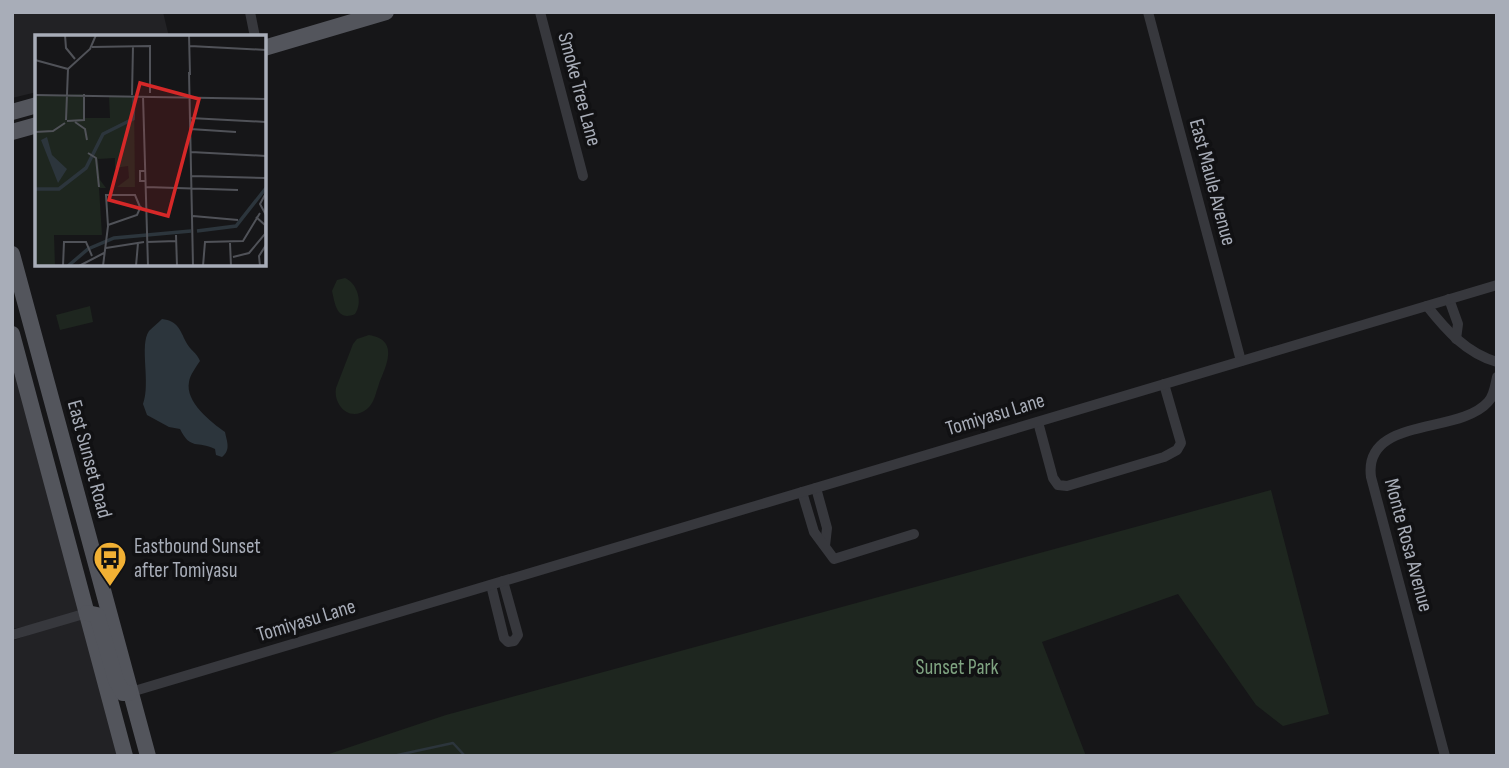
<svg xmlns="http://www.w3.org/2000/svg" width="1509" height="768" viewBox="0 0 1509 768" font-family="'Sofia Sans Condensed',sans-serif">
  <style>
    .built { fill: #222225 }
    .green { fill: #1e261f }
    .water { fill: #2c353c }
    .lines { fill: none; stroke-linecap: round; stroke-linejoin: round }
    .stream { stroke: #2c353c; stroke-width: 2.5 }
    .street { stroke: #37383d; stroke-width: 10 }
    .primary { stroke: #53555c; stroke-width: 16 }
    .labels { text-anchor: middle; stroke-width: 7; stroke-linejoin: round; paint-order: stroke }
    .street-label { font-size: 21px; fill: #a8adb8; stroke: #111113 }
    .poi-label { font-size: 21px; fill: #a8adb8; stroke: #111113; text-anchor: start }
    .park-label { font-size: 21px; fill: #7fa381; stroke: #111113 }
    .inset-river { fill: none; stroke: #2c353c; stroke-width: 3.5 }
    .inset-road { fill: none; stroke: #505258; stroke-width: 2 }
    .view { fill: #d62828; fill-opacity: 0.15; stroke: #d62828; stroke-width: 3.5 }
    .inset-edge { fill: none; stroke: #a8adb8; stroke-width: 3.5 }
  </style>
  <rect width="100%" height="100%" fill="#161618"/>
  <g class="built">
    <path d="M12,12h151l6,25h-132v55l-25,6z"/>
    <path d="M12,360l113,396h-113v-115l69,-26 -69,14z"/>
  </g>
  <g class="green">
    <path d="M345,278c13,6 18,25 10,36 -18,8 -20,-10 -23,-23l5,-11z"/>
    <path d="M90,306l3,16 -33,8 -4,-15z"/>
    <path d="M369,335c31,5 17,31 10,49 -3,8 -5,20 -12,25 -17,14 -34,-4 -31,-21l17,-44 4,-5z"/>
    <path d="M1271,490l58,224 -46,12 -27,-21 -78,-111 -136,48 44,114h-763l123,-41z"/>
  </g>
  <path class="water" d="M162,319c16,2 18,11 24,23 4,8 11,11 14,19 -4,6 -10,14 -11,21 -4,20 22,40 36,50 2,10 6,18 -3,25l-6,-2 -1,-6c-18,-9 -24,2 -35,-20l-11,-2 -22,-12 -4,-11c8,-21 -4,-59 6,-73 4,-4 9,-8 13,-12z"/>
  <g class="lines">
    <path class="stream" d="M393,756l60,-13 12,13"/>
    <g class="street">
      <path d="M250,12l5,25"/>
      <path d="M540,12l43,164"/>
      <path d="M1148,12l93,349"/>
      <path d="M1449,299l9,25 -2,15"/>
      <path d="M1427,306c19,24 39,47 70,56"/>
      <path d="M1038,422l15,56 5,7 9,1 97,-29 13,-7 4,-7 -17,-59"/>
      <path d="M816,488l11,40 -2,18"/>
      <path d="M802,492l12,40 20,27 80,-25"/>
      <path d="M491,585l13,53 4,4 6,-1 4,-6 -15,-54"/>
      <path d="M12,635l75,-22"/>
      <path d="M131,692l1366,-407"/>
      <path d="M1445,756l-74,-279c-8,-61 88,-42 117,-75 6,-6 7,-16 9,-25"/>
    </g>
    <g class="primary">
      <path d="M264,48l122,-36"/>
      <path d="M12,112l25,-7"/>
      <path d="M12,132l25,-7"/>
      <path d="M12,254l136,502"/>
      <path d="M12,334l113,422"/>
      <path d="M87,613l10,2 19,65 7,13h6"/>
    </g>
  </g>
  <defs>
    <symbol id="bus-pin" viewBox="-11 -11 22 30"><path d="M0 17L-7.5 6A9.5 9.5 0 1 1 7.5 6Z" fill="#f2b134" stroke="#111113"/><path d="M-5-6H5V4H4V6H2V4H-2V6H-4V4H-5ZM-3.5-4V0h7V-4ZM-3.5 1.2v1.5H-2V1.2ZM2 1.2v1.5H3.5V1.2Z" fill="#111"/></symbol>
  </defs>
  <g fill-rule="evenodd">
    <use href="#bus-pin" x="91" y="539" width="38" height="52"/>
  </g>
  <g class="labels">
    <g class="street-label">
      <text transform="translate(580 89) rotate(75)" y="7">Smoke Tree Lane</text>
      <text transform="translate(1213 182) rotate(75)" y="7">East Maule Avenue</text>
      <text transform="translate(995 414) rotate(-17)" y="7">Tomiyasu Lane</text>
      <text transform="translate(90 459) rotate(75)" y="7">East Sunset Road</text>
      <text transform="translate(1409 545) rotate(75)" y="7">Monte Rosa Avenue</text>
      <text transform="translate(306 620) rotate(-17)" y="7">Tomiyasu Lane</text>
    </g>
    <g class="poi-label">
      <text x="134" y="553">Eastbound Sunset<tspan x="134" dy="24">after Tomiyasu</tspan></text>
    </g>
    <g class="park-label">
      <text x="957" y="674">Sunset Park</text>
    </g>
  </g>
  <g transform="translate(35 35)">
    <rect width="231" height="231" fill="#161618"/>
    <path d="M49,59l1,24h25l-1,-22h25l1,91h-18l12,-9 -1,-12 -13,2v-10l-17,1 2,21 6,8h-7l3,47h-48l1,31h-20v-170z" fill="#1e261f"/>
    <path d="M12,102l5,18 15,14 -9,14 -17,-43z" fill="#2c353c"/>
    <path class="inset-river" d="M0,154h24l27,-21 17,-34 30,-15 1,-21M162,196l39,-5 30,-38M33,231l20,-17 26,-11 77,-7"/>
    <path class="inset-road" d="M30,0l1,13 9,11M154,0l1,40M155,11l76,4M57,12l58,-1v47M0,25l33,9M154,37l4,194M0,60l231,4M97,60l1,-49M108,61l5,170M155,83l76,4M31,85l2,-51 22,-20 6,-14M32,86l17,-1v-26M40,87l10,7 2,11M155,94l46,3M0,97l18,-1 12,-8M156,117l75,4M53,118l8,5 3,29M110,136h-5v10h6M157,141l73,2M111,152l92,3M231,158l-6,11 6,11M158,181l45,4M73,190l29,-10 4,-9M141,200l1,31M112,207l29,-1M195,208l1,23M71,213l38,-6M198,222l16,-4 16,-19v-9l-9,-8M28,231l1,-24h22l6,14M44,231l25,-13M68,231l5,-40 -2,-31h29l5,12M101,231l2,-23M168,231l2,-24 38,-1 17,-28M225,231l-1,-10 7,-11"/>
    <path class="view" d="M105,48l59,16 -31,117 -59,-16z"/>
    <rect width="231" height="231" class="inset-edge"/>
  </g>
  <rect width="1509" height="768" fill="none" stroke="#a8adb8" stroke-width="28"/>
</svg>
